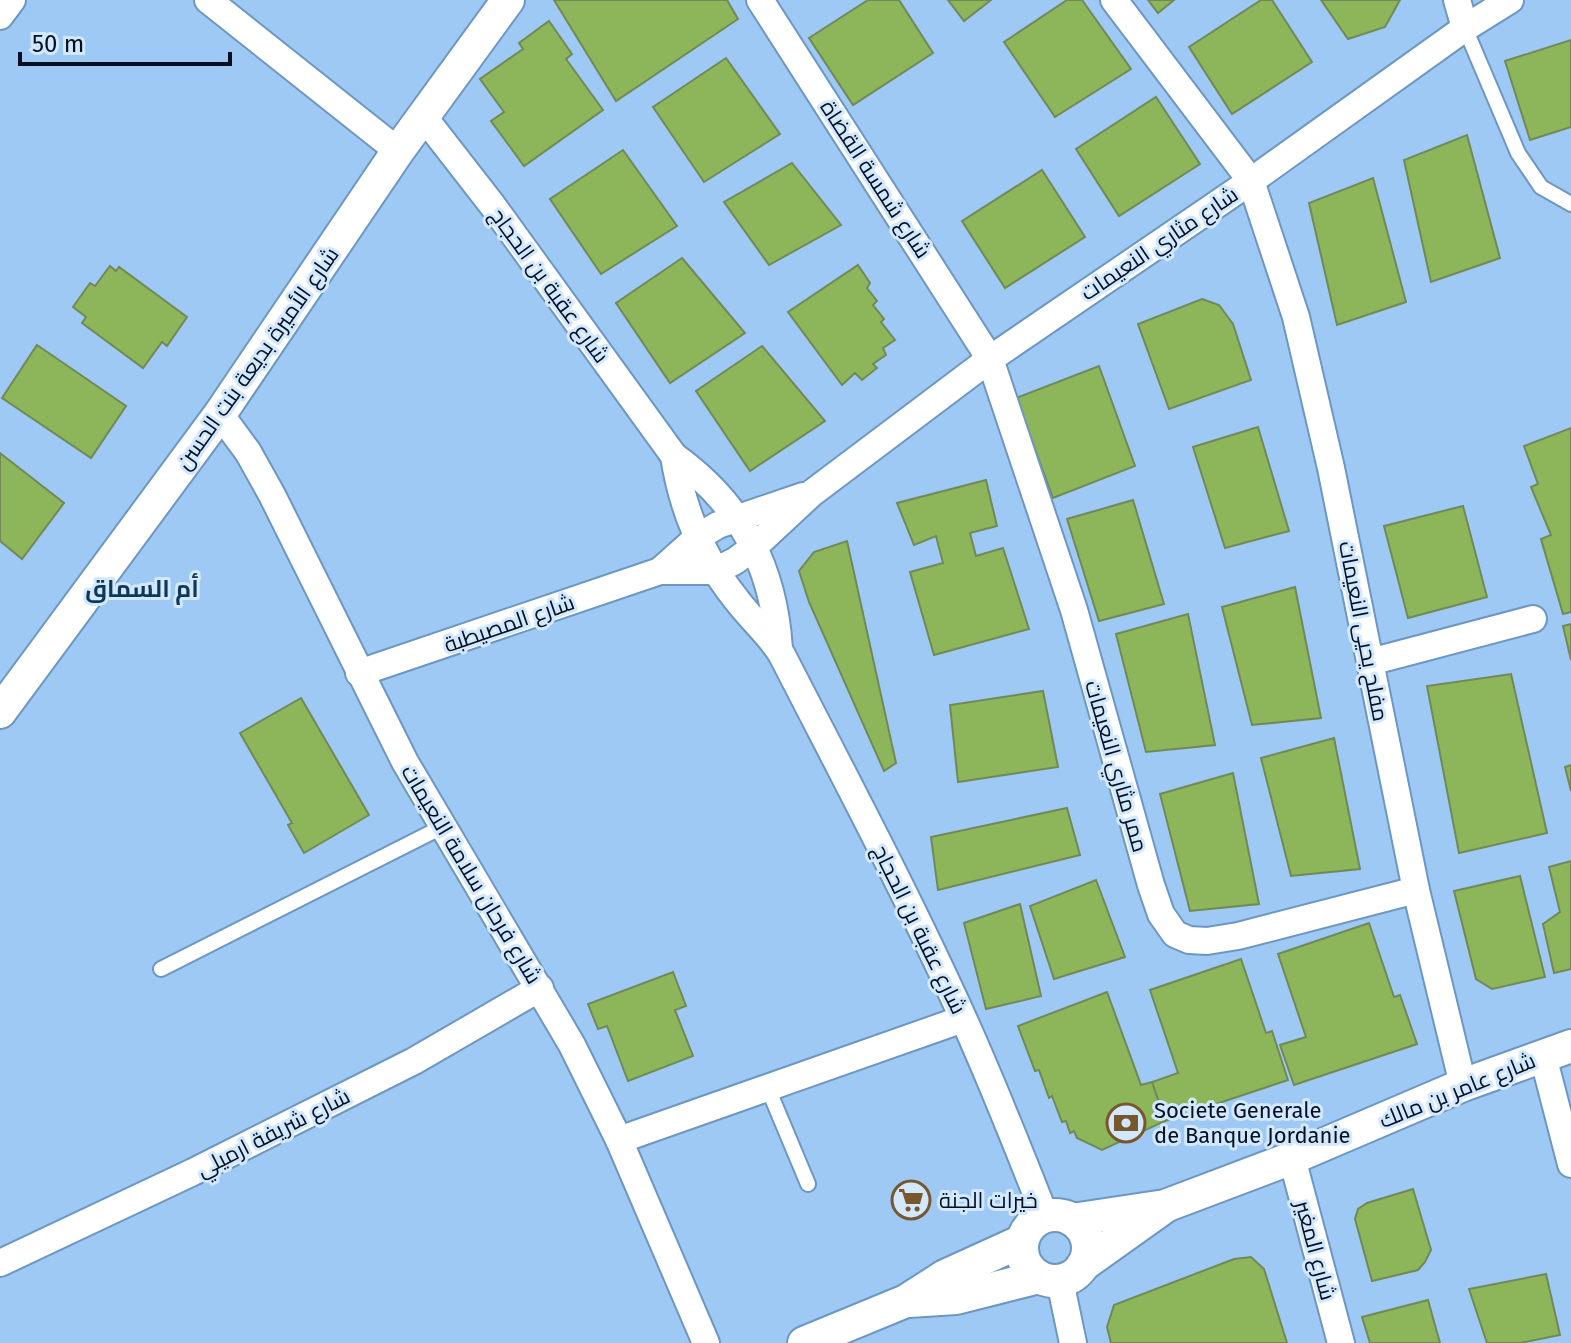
<svg xmlns="http://www.w3.org/2000/svg" width="1571" height="1343" viewBox="0 0 1571 1343" font-family="'Fira Sans',Cairo,sans-serif">
  <style>
    .building { fill: #8db65b; stroke: #718957; stroke-width: 2 }
    .lines { fill: none; stroke-linecap: round; stroke-linejoin: round }
    .service-casing { stroke: #6d97c1; stroke-width: 18 }
    .minor-casing { stroke: #6d97c1; stroke-width: 30 }
    .tertiary-casing { stroke: #6d97c1; stroke-width: 36 }
    .service { stroke: #fff; stroke-width: 14 }
    .minor { stroke: #fff; stroke-width: 26 }
    .tertiary { stroke: #fff; stroke-width: 32 }
    .labels { text-anchor: middle; stroke-width: 6; stroke-linejoin: round; paint-order: stroke }
    .street-label { font-size: 22px; fill: #021020; stroke: #d2e8ff }
    .poi-label { font-size: 22px; fill: #021020; stroke: #d2e8ff; text-anchor: start }
    .neighbourhood-label { font-size: 24px; font-weight: bold; fill: #0d375b; stroke: #d2e8ff }
  </style>
  <rect width="100%" height="100%" fill="#9ec9f5"/>
  <g class="building">
    <path d="M554,0h173l11,19 -122,82z"/>
    <path d="M868,0h31l34,53 -80,52 -44,-67z"/>
    <path d="M948,0h43l-27,21z"/>
    <path d="M1067,0h15l49,69 -76,48 -51,-75z"/>
    <path d="M1148,0h26l-16,13z"/>
    <path d="M1261,0h11l40,62 -80,52 -43,-67z"/>
    <path d="M1321,0h79l-15,27 -37,12z"/>
    <path d="M549,21l23,33 -6,5 37,51 -79,56 -33,-45 13,-9 -24,-33 43,-30 -4,-6z"/>
    <path d="M1571,40v87l-41,13 -25,-79z"/>
    <path d="M726,58l54,76 -76,48 -51,-75z"/>
    <path d="M1156,97l44,67 -81,52 -43,-67z"/>
    <path d="M1467,135l33,123 -69,24 -27,-122z"/>
    <path d="M623,150l54,76 -76,48 -51,-75z"/>
    <path d="M792,163l49,62 -72,40 -45,-63z"/>
    <path d="M1042,170l43,67 -80,51 -43,-67z"/>
    <path d="M1373,178l33,124 -69,23 -28,-122z"/>
    <path d="M682,258l63,75 -75,50 -54,-80z"/>
    <path d="M858,265l12,18 -3,5 10,13 -4,4 11,14 -3,3 14,18 -12,8 3,7 -13,9 4,4 -15,12 -7,-7 -13,12 -54,-73z"/>
    <path d="M110,266l6,5 3,-4 68,50 -20,29 -5,-4 -19,26 -61,-45 4,-6 -13,-10 17,-24 5,3z"/>
    <path d="M1202,299l17,6 14,19 18,56 -82,29 -31,-85z"/>
    <path d="M37,345l89,61 -35,52 -89,-60z"/>
    <path d="M762,346l63,75 -75,50 -54,-80z"/>
    <path d="M1099,366l36,100 -82,32 -37,-100z"/>
    <path d="M1258,427l31,104 -64,17 -32,-101z"/>
    <path d="M1571,428v184l-8,2 -22,-75 10,-4 -20,-48 7,-3 -14,-38z"/>
    <path d="M0,453l64,50 -42,56 -22,-18z"/>
    <path d="M986,480l11,46 -27,7 6,23 27,-8 26,81 -95,26 -24,-83 33,-9 -7,-27 -22,9 -17,-42z"/>
    <path d="M1133,500l31,104 -65,17 -32,-102z"/>
    <path d="M1463,506l24,91 -79,21 -24,-92z"/>
    <path d="M847,541l49,222 -12,8 -75,-169 -10,-31 15,-19z"/>
    <path d="M1295,587l26,131 -69,7 -30,-118z"/>
    <path d="M1188,614l27,131 -69,7 -30,-118z"/>
    <path d="M1571,624v36l-8,-34z"/>
    <path d="M1511,674l36,159 -88,20 -32,-167z"/>
    <path d="M1043,691l15,76 -100,15 -8,-77z"/>
    <path d="M301,698l68,117 -65,38 -16,-28 4,-2 -52,-90z"/>
    <path d="M1334,738l26,131 -69,7 -30,-118z"/>
    <path d="M1571,765v26l-6,-24z"/>
    <path d="M1233,773l26,131 -69,7 -30,-117z"/>
    <path d="M1067,808l13,47 -142,35 -7,-53z"/>
    <path d="M1571,861v108l-17,4 -11,-49 17,-12 -11,-45z"/>
    <path d="M1520,876l25,101 -53,12 -16,-10 -22,-88z"/>
    <path d="M1096,880l29,77 -71,22 -24,-73z"/>
    <path d="M1020,904l21,92 -55,13 -22,-86z"/>
    <path d="M1369,923l25,74 6,-2 17,49 -123,41 -14,-40 26,-8 -28,-83z"/>
    <path d="M1241,959l25,74 6,-2 16,49 -123,41 -13,-39 26,-9 -28,-83z"/>
    <path d="M673,972l13,34 -11,4 18,46 -65,25 -21,-55 -9,3 -10,-25z"/>
    <path d="M1107,992l34,93 11,-3 13,39 -63,29 -25,-12 -3,-7 -4,2 -4,-12 -4,1 -10,-26 -3,2 -10,-28 -4,1 -17,-45z"/>
    <path d="M1413,1189l18,61 -6,12 -7,8 -46,11 -17,-62 3,-10 9,-6z"/>
    <path d="M1251,1257l13,12 23,74h-176l-4,-16 7,-22 120,-46z"/>
    <path d="M1546,1274l14,61 -40,8h-33l-18,-54z"/>
    <path d="M1428,1300l12,43h-70l-8,-26z"/>
  </g>
  <g class="lines">
    <defs>
      <g id="service">
        <path d="M1465,28l53,125 23,34 30,17"/>
        <path d="M161,969l281,-142"/>
        <path d="M767,1086l41,98"/>
      </g>
      <g id="minor">
        <path d="M208,0l190,151"/>
        <path d="M760,0l230,359 84,251 77,275 10,29 14,20 14,6 18,1 31,-5 178,-46"/>
        <path d="M1114,0l137,181 45,136 35,151 85,422 47,195"/>
        <path d="M1457,0l8,28"/>
        <path d="M0,16l12,-16"/>
        <path d="M423,116l70,90 181,250c67,48 100,111 105,193"/>
        <path d="M220,414l28,38 24,43 133,267 167,283 47,95 87,203"/>
        <path d="M674,456c8,52 29,102 62,143 13,18 36,38 46,56 62,121 126,241 182,365 29,64 55,130 81,196"/>
        <path d="M660,571l38,-34 20,-12 85,-29"/>
        <path d="M1370,662l163,-43"/>
        <path d="M359,673l301,-102h55l20,-10 19,-14 58,-54 178,-134 261,-178 214,-153 45,-28"/>
        <path d="M1543,1056l28,108"/>
        <path d="M619,1140l344,-121"/>
        <path d="M1292,1158l49,185"/>
        <path d="M0,1263l193,-91 221,-111 126,-73"/>
        <path d="M1060,1281l13,62"/>
      </g>
      <g id="tertiary">
        <path d="M0,712l220,-298 178,-263 110,-151"/>
        <circle cx="1055" cy="1248" r="33"/>
        <path d="M1072,1220l93,-14 127,-48 171,-73 108,-39"/>
        <path d="M1083,1265l80,-57"/>
        <path d="M909,1301l47,-3 83,-21"/>
        <path d="M804,1343l102,-42 39,-25 77,-35"/>
      </g>
    </defs>
    <use href="#service" class="service-casing"/>
    <use href="#minor" class="minor-casing"/>
    <use href="#tertiary" class="tertiary-casing"/>
    <use href="#service" class="service"/>
    <use href="#minor" class="minor"/>
    <use href="#tertiary" class="tertiary"/>
  </g>
  <defs>
    <symbol id="bank-ring" viewBox="-11 -11 22 22"><circle r="9.5" fill="#d2e8ff" stroke="#79572e" stroke-width="1.5"/><path d="M-6-4H6V4H-6ZM0-2.3a2.3 2.3 0 1 0 0 4.6a2.3 2.3 0 1 0 0-4.6Z" fill="#79572e"/></symbol>
    <symbol id="supermarket-ring" viewBox="-11 -11 22 22"><circle r="9.5" fill="#d2e8ff" stroke="#79572e" stroke-width="1.5"/><path d="M-6-5.5h2.5l.6 2H6L4.5 2H-2.5L-4.4-4H-6ZM-1.5 3.2a1.3 1.3 0 1 0 .1 0ZM3 3.2a1.3 1.3 0 1 0 .1 0Z" fill="#79572e"/></symbol>
  </defs>
  <g fill-rule="evenodd">
    <use href="#bank-ring" x="1104" y="1101" width="44" height="44"/>
    <use href="#supermarket-ring" x="889" y="1178" width="44" height="44"/>
  </g>
  <g class="labels">
    <g class="street-label">
      <text transform="translate(876 179) rotate(57)" y="8">شارع شمسة القضاة</text>
      <text transform="translate(1159 243) rotate(-34)" y="8">شارع مثاري النعيمات</text>
      <text transform="translate(550 285) rotate(54)" y="8">شارع عقبة بن الحجاج</text>
      <text transform="translate(257 358) rotate(-55)" y="8">شارع الأميرة بديعة بنت الحسن</text>
      <text transform="translate(509 623) rotate(-19)" y="8">شارع المصيطبة</text>
      <text transform="translate(1364 631) rotate(79)" y="8">مفلح يحيى النعيمات</text>
      <text transform="translate(1117 766) rotate(74)" y="8">ممر مثاري النعيمات</text>
      <text transform="translate(472 874) rotate(59)" y="8">شارع فرحان سلامة النعيمات</text>
      <text transform="translate(920 929) rotate(64)" y="8">شارع عقبة بن الحجاج</text>
      <text transform="translate(1457 1090) rotate(-22)" y="8">شارع عامر بن مالك</text>
      <text transform="translate(273 1132) rotate(-27)" y="8">شارع شريفة ارميلي</text>
      <text transform="translate(1316 1250) rotate(75)" y="8">شارع المغير</text>
    </g>
    <g class="poi-label">
      <text x="1154" y="1118">Societe Generale<tspan x="1154" dy="25">de Banque Jordanie</tspan></text>
      <text x="939" y="1208">خيرات الجنة</text>
    </g>
    <g class="neighbourhood-label">
      <text x="142" y="597">أم السماق</text>
    </g>
  </g>
  <path d="M20 52v12h210v-12" fill="none" stroke="#021020" stroke-width="4"/>
  <text x="32" y="52" font-size="24" fill="#021020" stroke="#d2e8ff" stroke-width="6" paint-order="stroke">50 m</text>
</svg>
